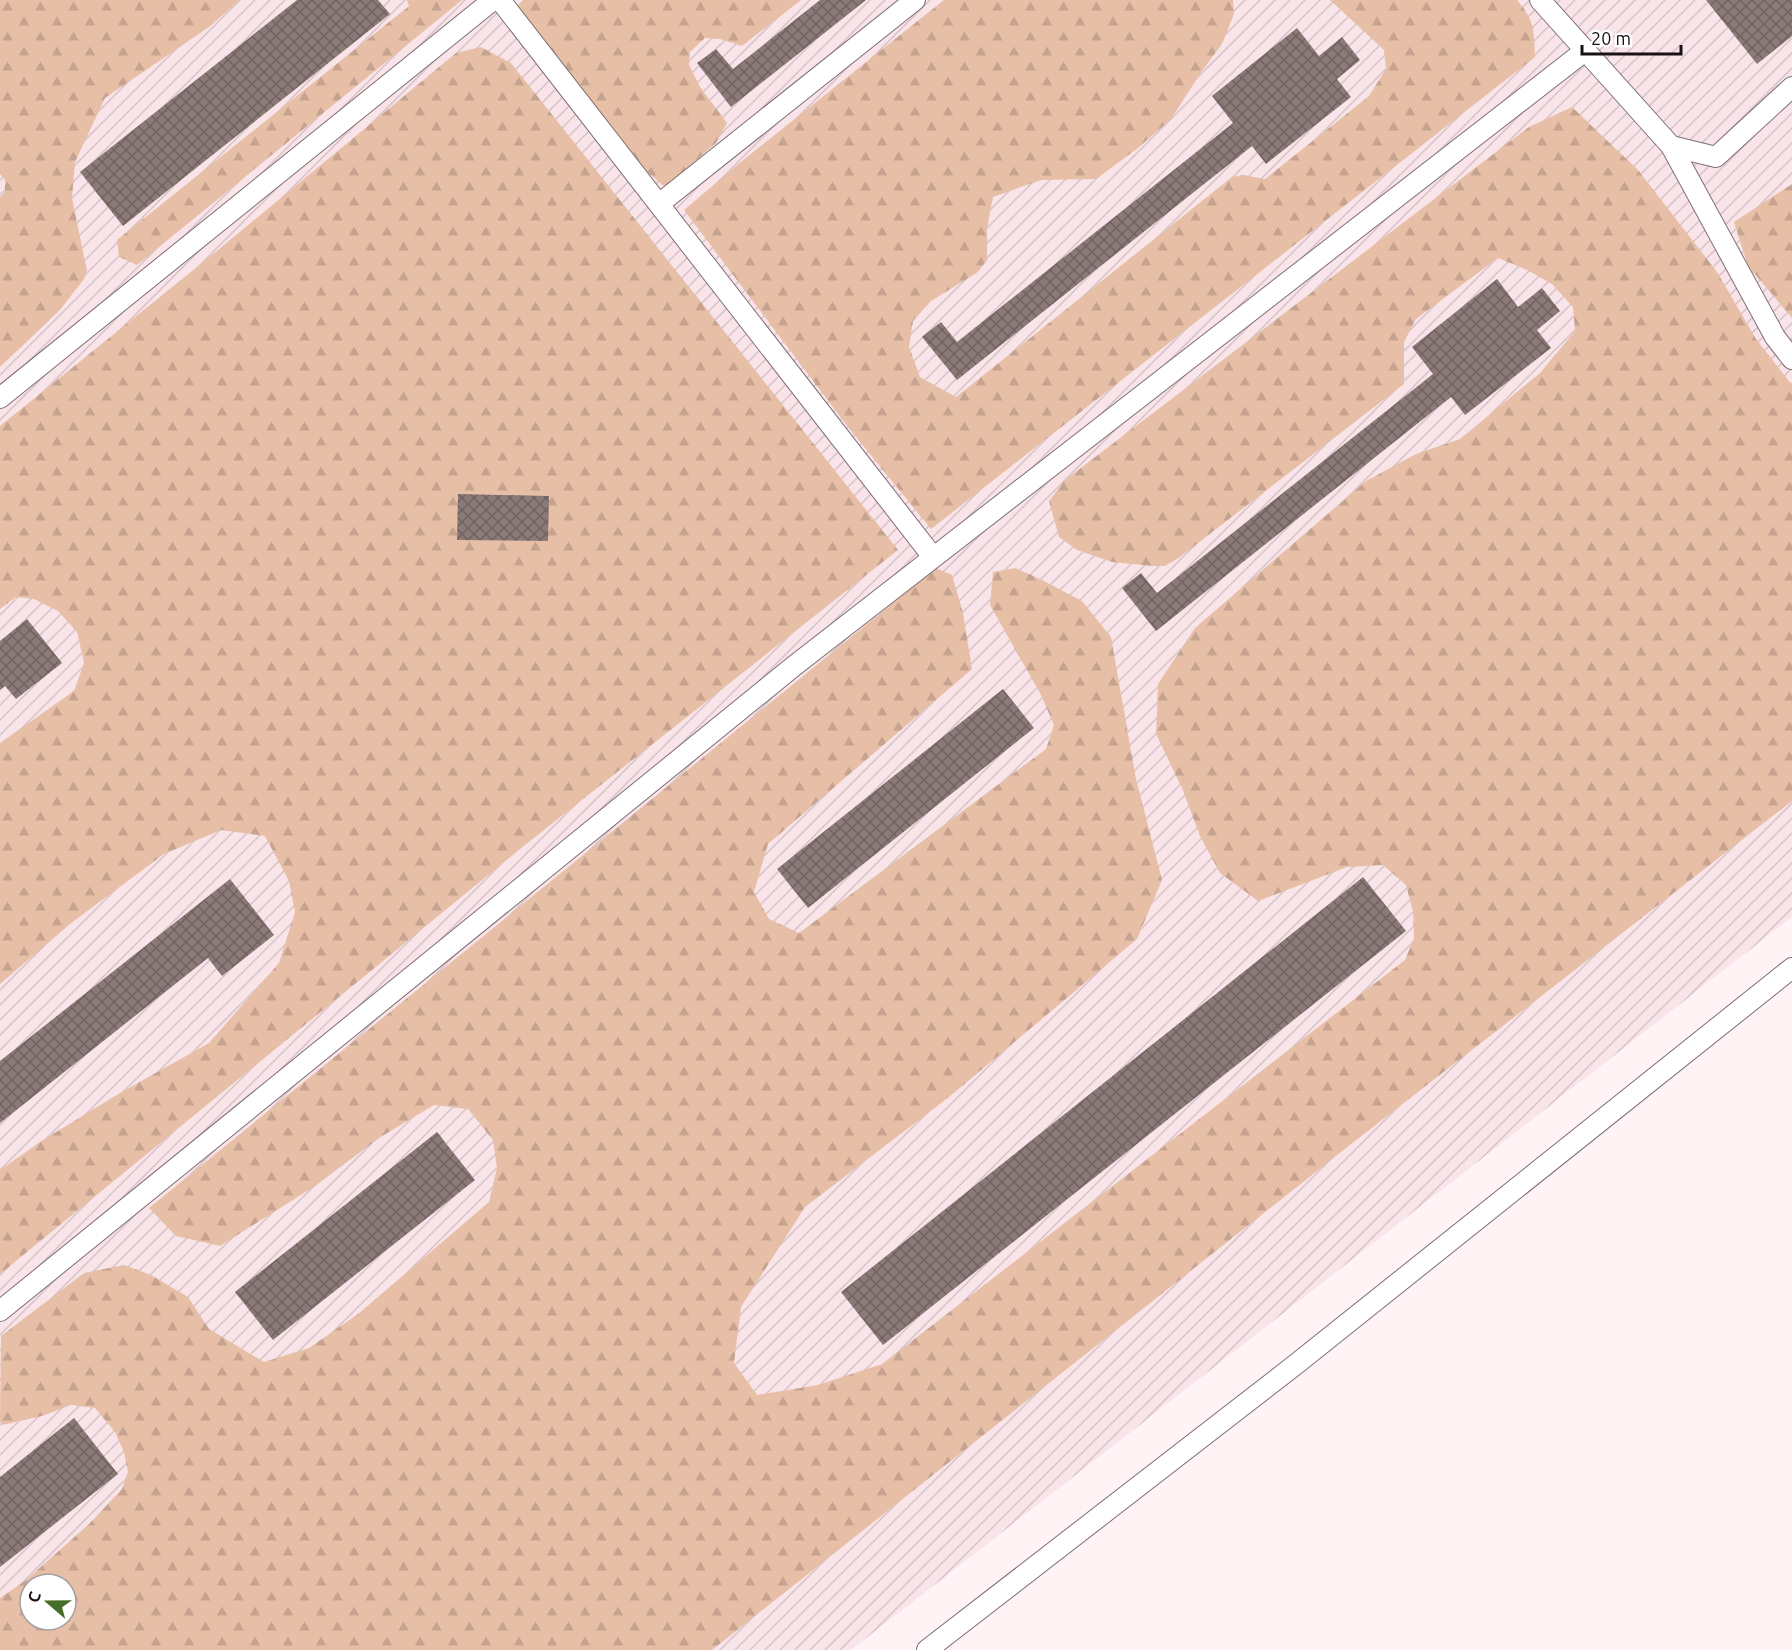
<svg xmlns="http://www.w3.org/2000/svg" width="1792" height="1650" viewBox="0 0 1792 1650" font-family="Ubuntu,sans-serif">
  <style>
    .industrial { fill: url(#industrial-furrows); fill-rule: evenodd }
    .forest { fill: url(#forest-firs); fill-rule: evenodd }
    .building { fill: url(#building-cross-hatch) }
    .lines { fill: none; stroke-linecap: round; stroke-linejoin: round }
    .service-casing { stroke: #7f6e72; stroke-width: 22 }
    .service { stroke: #fff; stroke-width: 20 }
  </style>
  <defs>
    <pattern id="industrial-furrows" width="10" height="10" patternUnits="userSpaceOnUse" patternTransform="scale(1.5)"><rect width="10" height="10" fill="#f9e4e9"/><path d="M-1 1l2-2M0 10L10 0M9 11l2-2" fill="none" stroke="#d5c3c7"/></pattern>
    <pattern id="forest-firs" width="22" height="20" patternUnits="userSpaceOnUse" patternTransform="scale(1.5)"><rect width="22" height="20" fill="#e7bfa7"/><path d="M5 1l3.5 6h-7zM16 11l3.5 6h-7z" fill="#c6a38f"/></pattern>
    <pattern id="building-cross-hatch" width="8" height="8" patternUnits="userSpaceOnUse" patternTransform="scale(1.5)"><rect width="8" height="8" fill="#8a7976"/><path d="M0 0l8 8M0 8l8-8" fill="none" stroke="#706260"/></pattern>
  </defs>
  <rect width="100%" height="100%" fill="#fff3f6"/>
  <path class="industrial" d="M0,0h1792v917l-941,733h-851zM30,1584h36v36h-36z"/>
  <g class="forest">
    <path d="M0,0h240l-31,27 -104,71 -30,64 -3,36 15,73 -3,8 -24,31 -60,57v-170l5,-5v-12l-5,-6z"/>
    <path d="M407,0h55l-325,265 -18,-8 -2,-17 292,-234z"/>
    <path d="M523,0h278l-59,46 -22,-7 -15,-1 -15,14 -1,13 11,22 27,36 -11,20 -51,44 -21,-18 -128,-162z"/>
    <path d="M944,0h289l1,14 -12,30 -20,27 -31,48 -33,29 -42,31 -55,1 -48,17 -6,32v31l-9,12 -47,29 -18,20 -4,26 11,30 36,20 276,-220 11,-2 22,4 104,-83 17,-27 -2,-19 -54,-50h187c18,21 17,30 18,57l-604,472 -83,-102 -164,-217 58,-49z"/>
    <path d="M481,47l30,16 387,487 -373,295 -525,429v-104l43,-30 77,-47 89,-50 70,-80 16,-51 -6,-31 -24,-45 -44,-6 -57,24 -94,70 -70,60v-241l74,-52 10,-28 -7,-31 -19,-21 -24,-12 -18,-2 -16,12v-183l218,-176 238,-197z"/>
    <path d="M1572,107l66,63 79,102 39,67 36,46v416l-446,347 -634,502h-712v-52l25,-17 64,-57 33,-35 6,-17 -4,-20 -9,-20 -20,-24 -24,-3 -29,11 -40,9 -2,-4 1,-85 83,-63 40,-8 27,10 37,22 21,32 55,33 45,-14 49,-34 131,-112 8,-34 -4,-28 -25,-31 -34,-4 -55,33 -64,48 -95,60 -44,-10 -27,-28 787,-640 16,7 11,38 9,56 -204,175 -14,48 15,27 30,14 247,-184 8,-24 -13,-30 -51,-90 3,-33 22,-4 23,10 44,23 29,36 25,142 26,101 -25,59 -188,158 -144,110 -64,100 -7,56 23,32 61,-10 64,-21 523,-404 9,-22 -1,-26 -7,-27 -23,-20 -36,2 -89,34 -38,-28 -20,-37 -18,-48 -26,-54 2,-50 37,-56 171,-147 50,-27 44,-15 80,-66 35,-42 -2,-24 -21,-23 -25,-14 -29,-12 -82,61 -12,23v42l-224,173 -15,9h-13l-40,-4 -35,-12 -18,-13 -10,-36 16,-21 464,-353zM30,1584h36v36h-36z"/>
    <path d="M1792,184v134l-44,-52 -14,-44z"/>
  </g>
  <g class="building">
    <path d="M297,0h81l12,14 -267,212 -43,-54z"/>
    <path d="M820,0h46l-135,107 -34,-44 19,-14 17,20z"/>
    <path d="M1706,0h86v36l-35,28z"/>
    <path d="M1297,28l22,28 23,-19 18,23 -23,19 14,18 -85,67 -14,-18 -295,234 -35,-43 19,-15 16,20 276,-219 -21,-27z"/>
    <path d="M1497,279l21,28 24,-19 18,23 -23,19 14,18 -86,67 -14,-18 -295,234 -34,-43 19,-15 16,20 276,-219 -21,-27z"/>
    <path d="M458,494l91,2 -1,45 -91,-1z"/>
    <path d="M27,619l35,44 -46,36 -11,-13 -5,4v-49z"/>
    <path d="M1003,689l31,39 -226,180 -31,-39z"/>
    <path d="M1363,877l43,54 -523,414 -42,-53z"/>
    <path d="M230,879l44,56 -52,41 -14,-18 -208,165v-62z"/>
    <path d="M437,1132l38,48 -202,160 -38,-48z"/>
    <path d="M74,1418l44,56 -118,93v-90z"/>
  </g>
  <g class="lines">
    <defs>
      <g id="service">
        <path d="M500,0l433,557"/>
        <path d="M1540,0l131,146 45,11 76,-70"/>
        <path d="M1671,146l104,191 17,22"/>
        <path d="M659,204l256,-204"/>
        <path d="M0,398l493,-398"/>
        <path d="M0,1311l794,-645 792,-616"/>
        <path d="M927,1650l368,-285 497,-397"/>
      </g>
    </defs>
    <use href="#service" class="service-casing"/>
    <use href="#service" class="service"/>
  </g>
  <g transform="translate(48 1602) rotate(290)"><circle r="28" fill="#ffffff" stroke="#a3a0a1" stroke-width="1.5"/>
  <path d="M0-4.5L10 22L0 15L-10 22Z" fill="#476e28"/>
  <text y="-9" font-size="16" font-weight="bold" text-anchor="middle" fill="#191214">С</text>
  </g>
  <path d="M1582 45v9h99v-9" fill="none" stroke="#191214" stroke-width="3"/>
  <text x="1591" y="45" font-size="18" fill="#191214" stroke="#ffffff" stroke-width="4.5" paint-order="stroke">20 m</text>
</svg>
